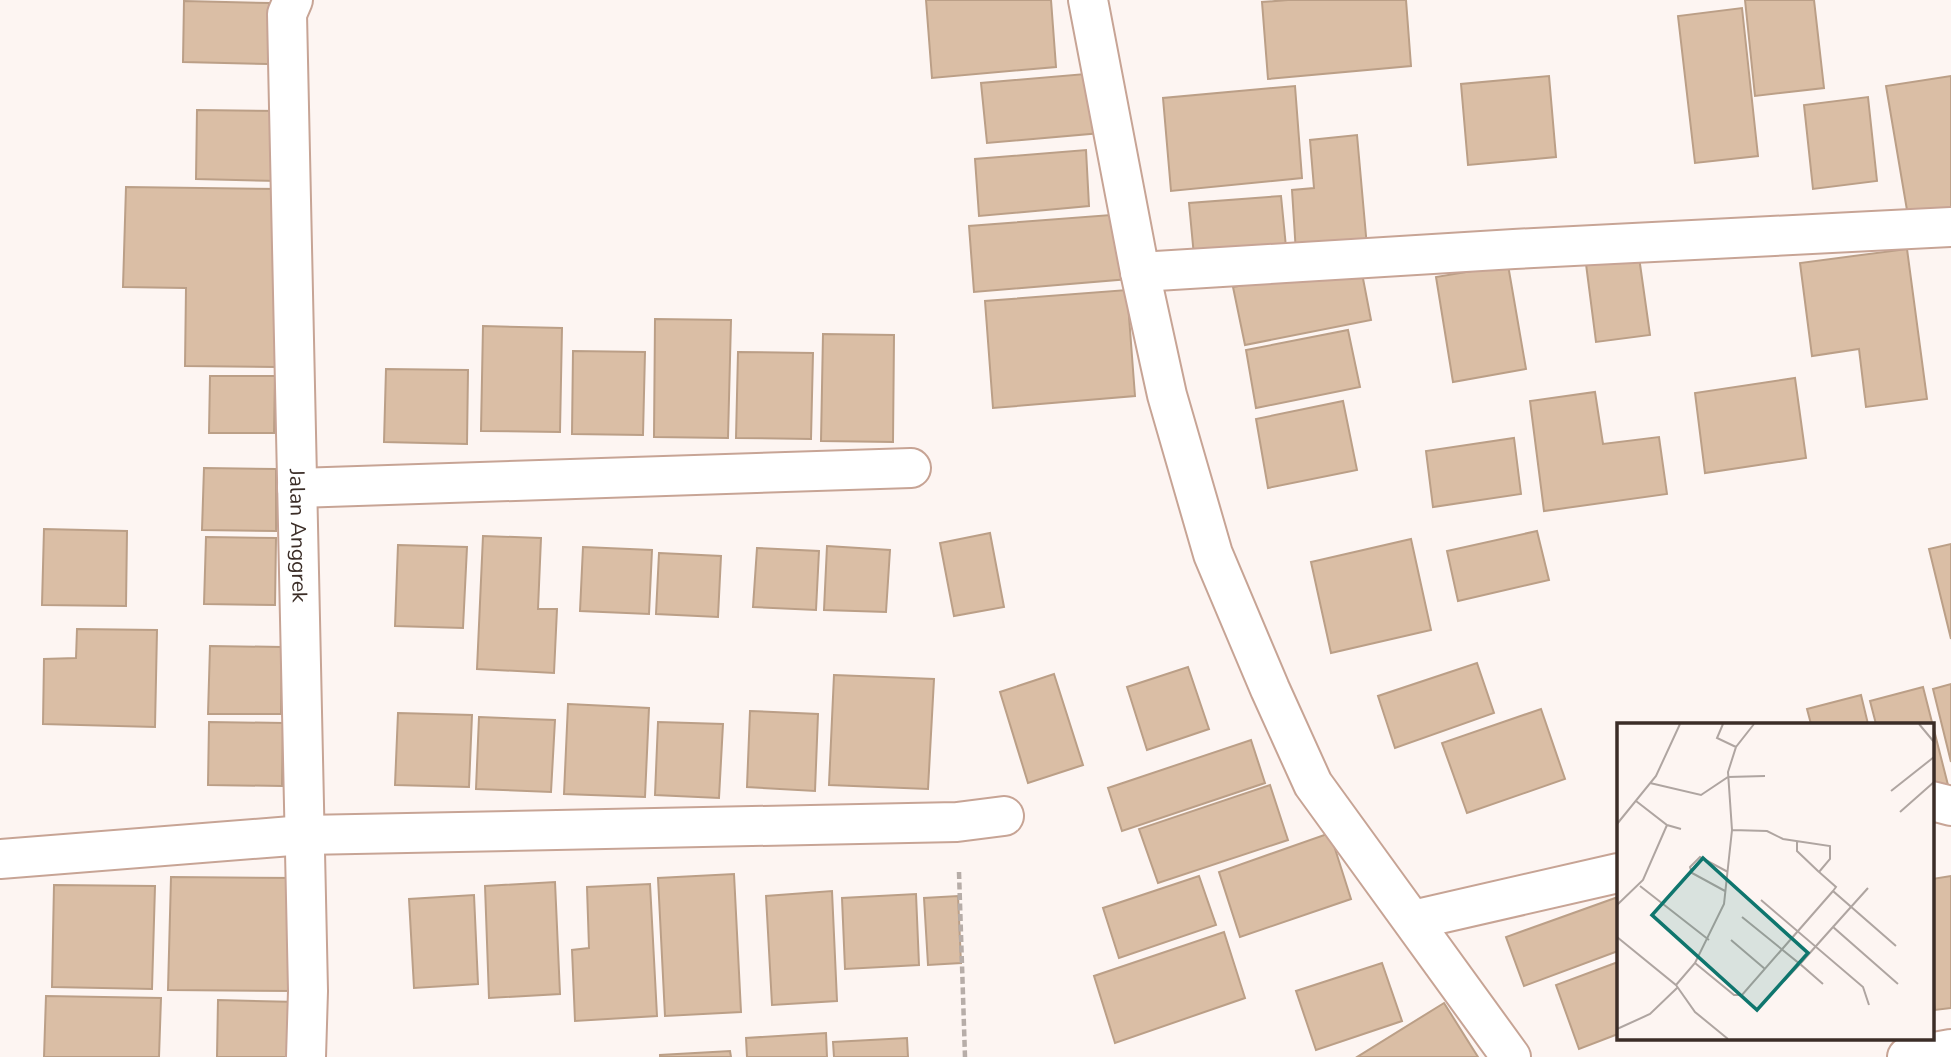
<svg xmlns="http://www.w3.org/2000/svg" width="1951" height="1057" viewBox="0 0 1951 1057" font-family="'Nunito Sans',sans-serif">
  <style>
    .building { fill: #dabea5; stroke: #bb9f87; stroke-width: 2 }
    .lines { fill: none; stroke-linecap: round; stroke-linejoin: round }
    .minor-casing { stroke: #c7a495; stroke-width: 42 }
    .path { stroke: #b7ada8; stroke-width: 4.5; stroke-dasharray: 7 3.5; stroke-linecap: butt }
    .minor { stroke: #fff; stroke-width: 38 }
    .labels { text-anchor: middle; stroke-width: 7; stroke-linejoin: round; paint-order: stroke }
    .street-label { font-size: 21px; fill: #3b2d27; stroke: #fff }
    .inset-road { fill: none; stroke: #afa5a1; stroke-width: 2 }
    .view { fill: #0f766e; fill-opacity: 0.15; stroke: #0f766e; stroke-width: 3.5 }
    .inset-edge { fill: none; stroke: #3b2d27; stroke-width: 3.5 }
  </style>
  <rect width="100%" height="100%" fill="#fdf5f2"/>
  <g class="building">
    <path d="M926,0h125l5,67 -124,11z"/>
    <path d="M1288,0h118l5,66 -143,13 -6,-77z"/>
    <path d="M1745,0h69l10,88 -69,8z"/>
    <path d="M184,1l85,2 -1,61 -85,-2z"/>
    <path d="M1742,8l16,148 -63,7 -17,-147z"/>
    <path d="M1097,73l4,60 -114,10 -6,-60z"/>
    <path d="M1549,76l7,81 -88,8 -7,-81z"/>
    <path d="M1951,76v133l-43,7 -22,-130z"/>
    <path d="M1295,86l7,92 -131,13 -8,-93z"/>
    <path d="M1868,97l9,84 -64,8 -9,-84z"/>
    <path d="M197,110l83,1 -1,70 -83,-2z"/>
    <path d="M1357,135l10,112 -71,6 -4,-63 22,-2 -4,-48z"/>
    <path d="M1086,150l3,56 -110,10 -4,-57z"/>
    <path d="M126,187l155,2 -4,178 -92,-1 1,-78 -63,-1z"/>
    <path d="M1281,196l5,51 -92,9 -5,-53z"/>
    <path d="M1124,214l5,65 -155,13 -5,-66z"/>
    <path d="M1907,249l20,150 -61,8 -7,-58 -47,7 -12,-93z"/>
    <path d="M1639,257l11,78 -54,7 -10,-78z"/>
    <path d="M1360,263l11,57 -126,25 -12,-58z"/>
    <path d="M1508,265l18,104 -73,13 -17,-105z"/>
    <path d="M1127,290l8,106 -142,12 -8,-107z"/>
    <path d="M655,319l76,1 -3,118 -74,-1z"/>
    <path d="M483,326l79,2 -2,104 -79,-1z"/>
    <path d="M1348,330l12,57 -104,21 -10,-58z"/>
    <path d="M823,334l71,1 -1,107 -72,-1z"/>
    <path d="M573,351l72,1 -2,83 -71,-1z"/>
    <path d="M738,352l75,1 -2,86 -75,-1z"/>
    <path d="M386,369l82,1 -1,74 -83,-2z"/>
    <path d="M210,376h65l-1,57h-65z"/>
    <path d="M1795,378l11,80 -101,15 -10,-80z"/>
    <path d="M1595,392l8,52 56,-7 8,57 -123,17 -14,-110z"/>
    <path d="M1343,401l14,69 -89,18 -12,-69z"/>
    <path d="M1514,438l7,56 -88,13 -7,-56z"/>
    <path d="M204,468l72,1v62l-74,-1z"/>
    <path d="M44,529l83,2 -1,75 -84,-1z"/>
    <path d="M1537,531l12,49 -91,21 -11,-50z"/>
    <path d="M990,533l14,74 -50,9 -14,-73z"/>
    <path d="M483,536l58,2 -3,71h19l-3,64 -77,-4z"/>
    <path d="M206,537l70,1 -1,67 -71,-1z"/>
    <path d="M1411,539l20,91 -100,23 -20,-91z"/>
    <path d="M1951,544v95l-22,-90z"/>
    <path d="M398,545l69,2 -4,81 -68,-2z"/>
    <path d="M827,546l63,4 -4,62 -62,-2z"/>
    <path d="M583,547l69,3 -3,64 -69,-3z"/>
    <path d="M757,548l62,3 -3,59 -63,-3z"/>
    <path d="M659,553l62,3 -3,61 -62,-3z"/>
    <path d="M77,629l80,1 -2,97 -112,-3 1,-65 32,-1z"/>
    <path d="M210,646l72,1 -1,67h-73z"/>
    <path d="M1477,663l17,50 -99,35 -17,-52z"/>
    <path d="M1188,667l21,62 -62,21 -20,-63z"/>
    <path d="M1054,674l29,91 -55,18 -28,-91z"/>
    <path d="M834,675l100,4 -6,110 -99,-4z"/>
    <path d="M1951,684v78l-18,-73z"/>
    <path d="M1923,687l25,98 -16,4v-65h-56l-6,-23z"/>
    <path d="M1861,695l7,29h-57l-4,-15z"/>
    <path d="M568,704l81,4 -4,89 -81,-3z"/>
    <path d="M1541,709l24,70 -98,34 -25,-70z"/>
    <path d="M750,711l68,3 -3,77 -68,-4z"/>
    <path d="M398,713l74,2 -3,72 -74,-2z"/>
    <path d="M479,717l76,3 -4,72 -75,-3z"/>
    <path d="M209,722l74,1 -1,63 -74,-1z"/>
    <path d="M658,722l65,2 -4,74 -64,-3z"/>
    <path d="M1251,740l14,43 -143,48 -14,-43z"/>
    <path d="M1270,785l18,55 -130,43 -19,-54z"/>
    <path d="M1330,833l21,66 -111,38 -21,-65z"/>
    <path d="M734,874l7,138 -76,4 -7,-138z"/>
    <path d="M1199,876l17,49 -97,33 -16,-50z"/>
    <path d="M1951,876v132l-16,2 -3,-23v-108z"/>
    <path d="M171,877l128,1 -3,113 -128,-1z"/>
    <path d="M555,882l5,112 -71,4 -4,-112z"/>
    <path d="M650,884l7,132 -82,5 -3,-71 17,-2 -2,-61z"/>
    <path d="M54,885l101,1 -3,103 -100,-2z"/>
    <path d="M832,891l5,110 -65,4 -6,-109z"/>
    <path d="M916,894l3,71 -74,4 -3,-71z"/>
    <path d="M474,895l4,89 -64,4 -5,-89z"/>
    <path d="M958,896l3,67 -33,2 -4,-67z"/>
    <path d="M1618,897v54l-94,35 -18,-49z"/>
    <path d="M1224,932l21,66 -130,45 -21,-67z"/>
    <path d="M1618,962v72l-39,15 -23,-64z"/>
    <path d="M1382,963l20,58 -86,29 -20,-59z"/>
    <path d="M46,996l115,2 -2,59h-115z"/>
    <path d="M218,1000l80,2 -1,55h-80z"/>
    <path d="M1444,1003l34,54h-121z"/>
    <path d="M826,1033l1,24h-80l-1,-19z"/>
    <path d="M907,1038l1,19h-74l-1,-15z"/>
    <path d="M730,1051l1,6h-71v-2z"/>
  </g>
  <g class="lines">
    <defs>
      <g id="minor">
        <path id="s1" d="M293,0l-6,14 21,977 -2,66"/>
        <path d="M1088,0l52,272 27,123 46,159 57,135 43,95 198,273"/>
        <path d="M1140,272l374,-23 437,-22"/>
        <path d="M297,488l614,-20"/>
        <path d="M1932,801l19,5"/>
        <path d="M0,859l304,-24 653,-13 47,-6"/>
        <path d="M1413,920l205,-47"/>
        <path d="M1907,1057l44,-8"/>
      </g>
    </defs>
    <use href="#minor" class="minor-casing"/>
    <path class="path" d="M959,872l6,185"/>
    <use href="#minor" class="minor"/>
  </g>
  <g class="labels">
    <g class="street-label">
      <text dy="7" stroke="none"><textPath href="#s1" startOffset="537">Jalan Anggrek</textPath></text>
    </g>
  </g>
  <g transform="translate(1617 723)">
    <rect width="317" height="317" fill="#fdf5f2"/>
    <path class="inset-road" d="M106,1l-6,14 19,9M302,1l15,18M33,60l51,12 27,-18 37,-1M274,68l43,-34M19,78l31,24 14,4M283,89l34,-30M0,101l39,-48 24,-52M115,107l35,1 16,8 47,7v13l-11,13 17,15 -3,4 63,55M180,118v10l22,21M23,163l69,54M108,168l-33,-18 -2,-6 10,-10 28,15M144,177l102,87 6,18M0,182l26,-25 24,-55M125,194l58,47 33,-37 65,57M216,204l35,-39M0,214l59,48 19,-22 29,-59 8,-74 -4,-58 8,-25 18,-23M114,217l34,29M78,240l39,32h8l91,-104M167,258l16,-17 23,20M59,262l19,27 33,27M0,306l33,-15 27,-26"/>
    <path class="view" d="M86,135l105,95 -51,57 -105,-95z"/>
    <rect width="317" height="317" class="inset-edge"/>
  </g>
</svg>
